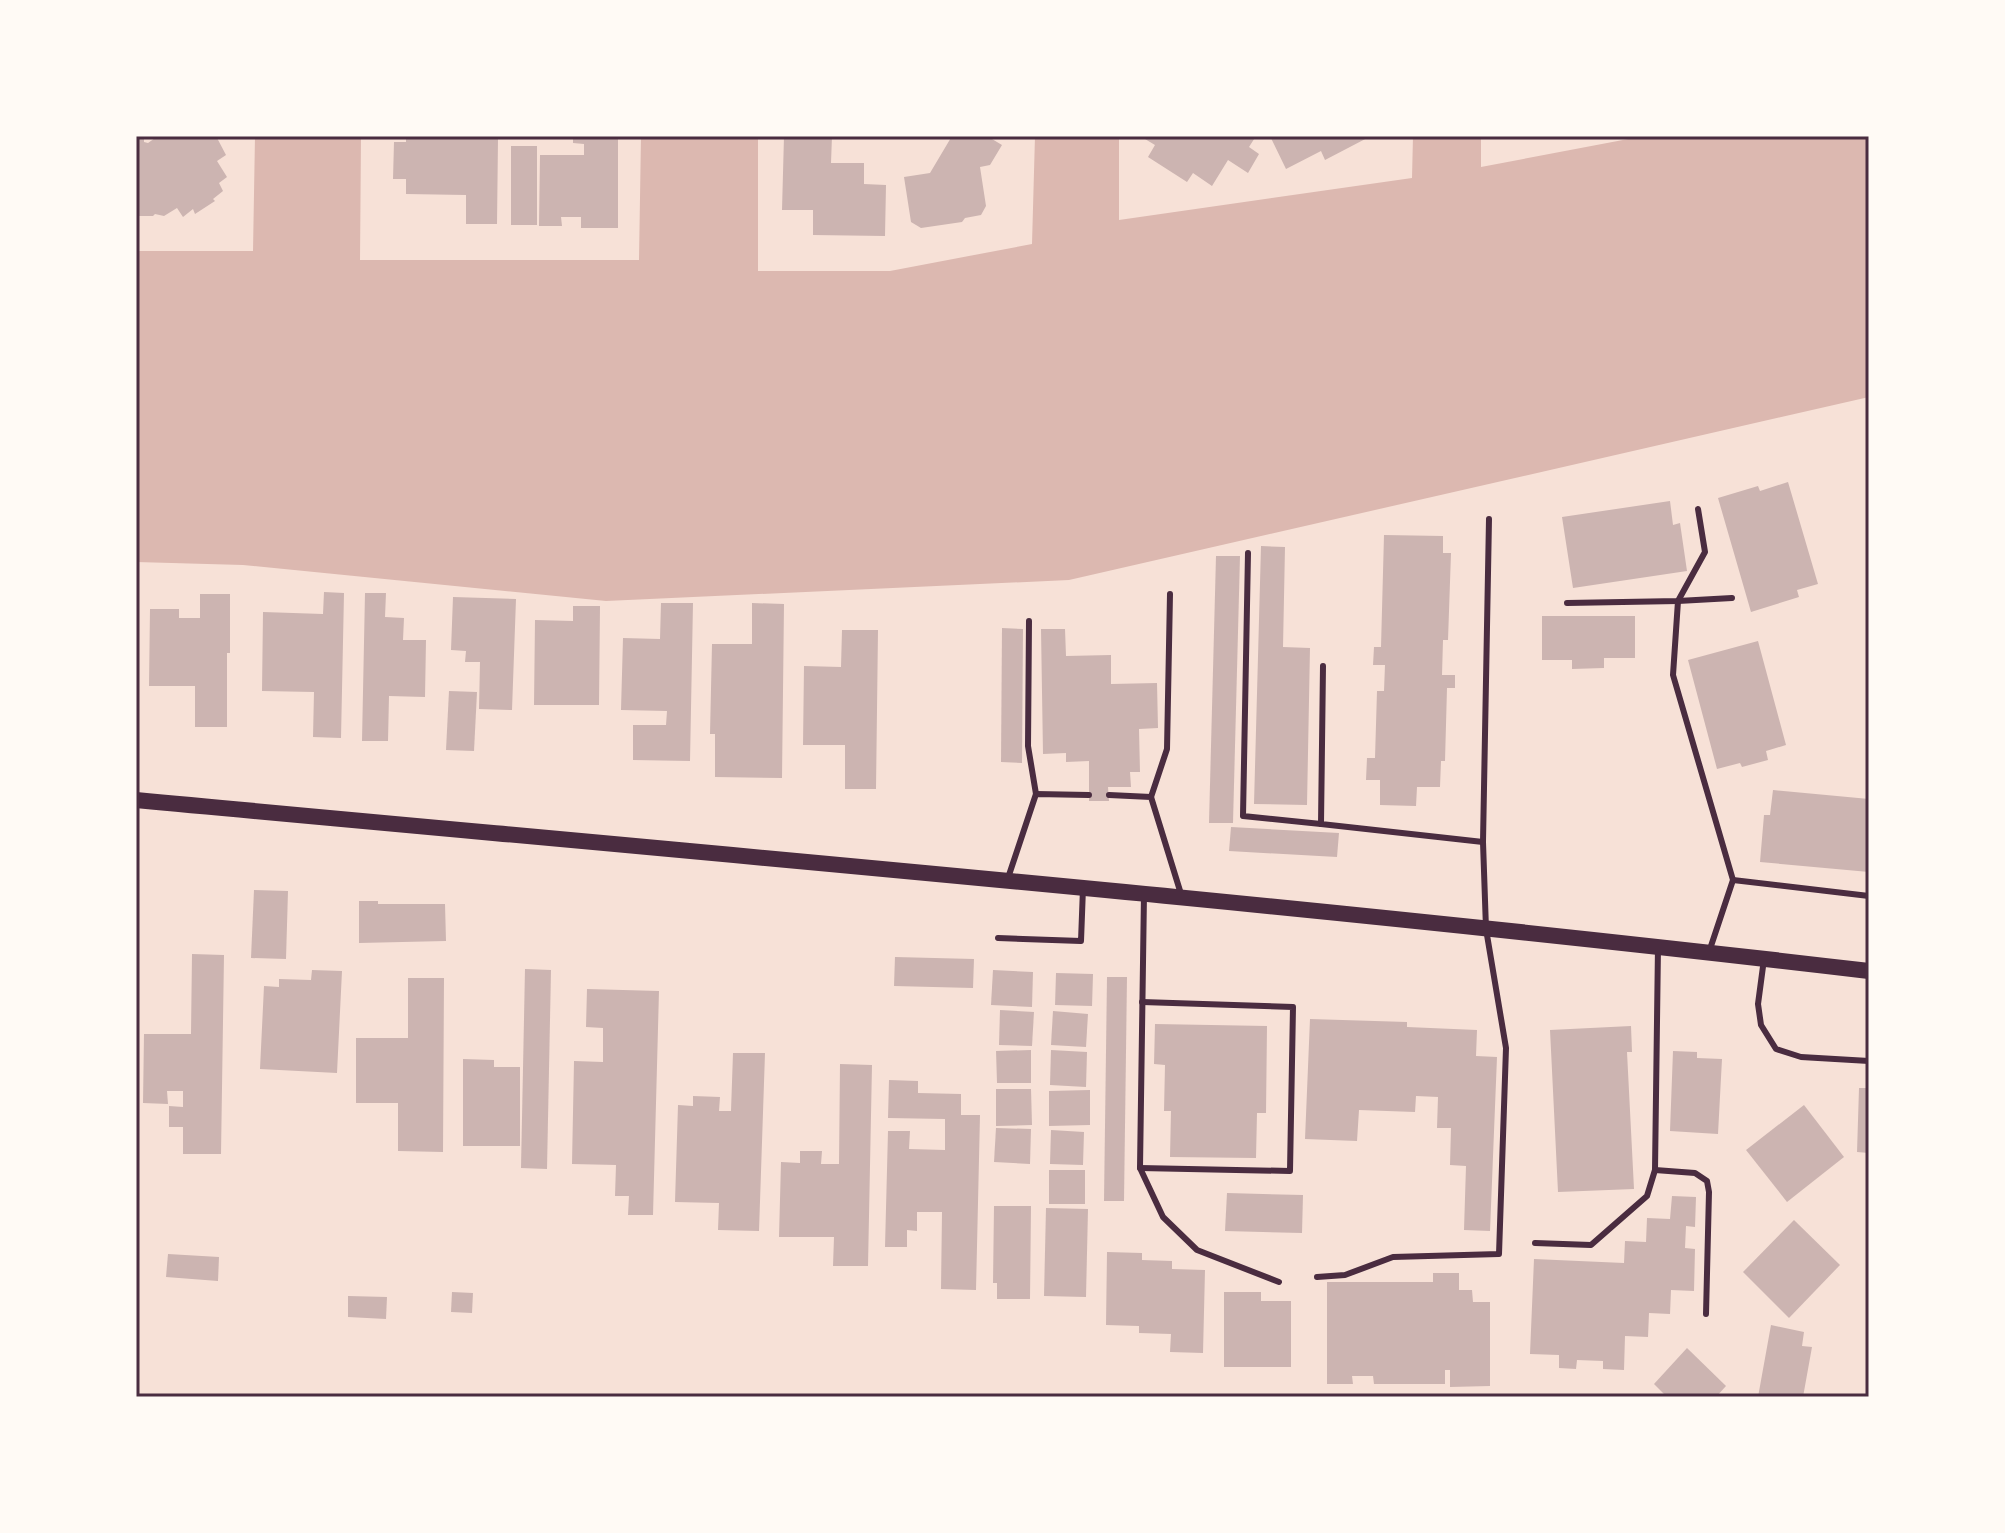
<svg xmlns="http://www.w3.org/2000/svg" width="2005" height="1533" viewBox="0 0 2005 1533" font-family="'Sofia Sans Condensed',sans-serif">
  <style>
    .water { fill: #dcb8b0 }
    .building { fill: #ccb4b1 }
    .lines { fill: none; stroke-linecap: round; stroke-linejoin: round }
    .service { stroke: #4a2c40; stroke-width: 6 }
    .secondary { stroke: #4a2c40; stroke-width: 16 }
    .neatline { fill: none; stroke: #4a2c40; stroke-width: 3 }
  </style>
  <rect width="100%" height="100%" fill="#f7e1d7"/>
  <path class="water" d="M255,136h106l-1,124h279l2,-124h117v135h132l142,-27 3,-108h84v84l293,-42 1,-42h68v31l163,-31h225v261l-800,183 -463,21 -363,-36 -107,-3v-311h117z"/>
  <g class="building">
    <path d="M136,136h8v6l4,1 10,-7h58l10,19 -9,6 10,16 -8,6 4,8 -10,8 2,2 -20,13 -2,-5 -10,8 -6,-9 -13,8 -9,-2 -2,2h-17z"/>
    <path d="M406,136h47v2l45,1 -1,85h-31v-29l-60,-1v-15h-13l1,-37h12z"/>
    <path d="M573,136h45v92h-37v-11h-20l1,9h-23l1,-71h44v-11l-11,-1z"/>
    <path d="M784,136h48l-1,27h33v21l22,1 -1,51 -72,-1v-25h-31z"/>
    <path d="M952,136h35l15,9 -12,20 -10,2 6,39 -5,9 -16,3 -3,4 -41,6 -10,-6 -7,-45 26,-4z"/>
    <path d="M1140,136h116l-7,11 10,7 -11,19 -20,-13 -16,26 -19,-13 -6,9 -39,-25 7,-12z"/>
    <path d="M1270,136h101l-46,24 -4,-9 -35,18z"/>
    <rect x="511" y="146" width="26" height="79"/>
    <path d="M1788,482l30,102 -21,6 2,7 -48,15 -33,-114 40,-12 2,5z"/>
    <path d="M1670,501l3,24 7,-2 7,48 -114,17 -11,-71z"/>
    <path d="M1384,535l59,1v17h8l-3,87h-5l-1,35h13v13h-8l-2,73h-4l-1,26h-23l-1,19 -36,-1v-25h-14l1,-22h8l2,-67h7l1,-26h-12l1,-18h7z"/>
    <path d="M1261,546l24,1 -2,100 27,1 -3,157 -53,-1z"/>
    <path d="M1216,556h24l-7,267h-24z"/>
    <path d="M324,592l20,1 -3,145 -28,-1 1,-45 -52,-1 1,-79 60,2z"/>
    <path d="M365,593h21l-1,24 19,1 -1,22h23l-1,57 -36,-1 -1,45h-26z"/>
    <path d="M200,594h30v59h-3v74h-32v-41h-46l1,-77h29v9h21z"/>
    <path d="M453,597l63,2 -4,111 -33,-1 1,-47h-15l1,-11 -15,-1z"/>
    <path d="M661,603h32l-3,158 -57,-1v-35h33l1,-14 -46,-1 2,-72 37,1z"/>
    <path d="M752,603l32,1 -2,174 -67,-1v-43h-5l2,-90h40z"/>
    <path d="M573,606h27l-1,99h-65l1,-85 38,1z"/>
    <path d="M1542,616h93v42h-31v10l-32,1v-9h-30z"/>
    <path d="M1002,628l21,1 -1,134 -21,-1z"/>
    <path d="M1041,629h24l1,27 45,-1v29l46,-1 1,45 -19,1 1,43h-10l1,15h-23l1,14h-20v-40l-23,1v-9l-23,1z"/>
    <path d="M842,630h36l-2,159h-31v-44h-42l1,-79 37,1z"/>
    <path d="M1758,641l28,104 -20,6 2,9 -26,7 -2,-4 -23,6 -29,-109z"/>
    <path d="M449,691l28,1 -3,59 -28,-1z"/>
    <path d="M1773,790l96,9v73l-109,-10 4,-47h6z"/>
    <path d="M1231,827l108,6 -2,24 -108,-6z"/>
    <path d="M254,890l34,1 -2,68 -35,-1z"/>
    <path d="M359,901h19v3h67l1,37 -87,2z"/>
    <path d="M192,954l32,1 -3,199h-38v-27h-14v-21l14,1v-16h-16l1,13 -25,-1 1,-69h47z"/>
    <path d="M895,957l79,2 -1,29 -79,-2z"/>
    <path d="M525,969l26,1 -4,199 -26,-1z"/>
    <path d="M312,970l30,1 -5,102 -77,-4 4,-83 15,1v-8l32,1z"/>
    <path d="M993,970l40,2 -1,35 -41,-2z"/>
    <path d="M1056,973l37,1 -1,32 -37,-1z"/>
    <path d="M1107,977h20l-3,224h-20z"/>
    <path d="M408,978h36l-1,174 -45,-1v-48h-42v-65h52z"/>
    <path d="M587,989l72,2 -6,224h-25l1,-19h-14l1,-31 -44,-1 2,-103 29,1v-34l-17,-1z"/>
    <path d="M1000,1010l34,2 -2,34 -33,-1z"/>
    <path d="M1053,1011l35,3 -2,33 -35,-2z"/>
    <path d="M1310,1019l97,3v5l70,3 -1,26 21,1 -7,174 -26,-1 2,-64 -16,-1 1,-37h-14l1,-31 -22,-1 -1,16 -56,-2 -2,31 -52,-2z"/>
    <path d="M1155,1024l112,2 -1,87h-9l-1,45 -86,-1 1,-46h-7l1,-46 -11,-1z"/>
    <path d="M1631,1026l1,26h-5l7,137 -76,3 -8,-162z"/>
    <path d="M1031,1050v33h-34l-1,-32z"/>
    <path d="M1051,1050l36,2 -1,35 -36,-2z"/>
    <path d="M1673,1051l24,1v6l25,1 -4,75 -48,-3z"/>
    <path d="M733,1053h32l-6,178 -41,-1 1,-27 -44,-1 3,-97 15,1v-10l27,1 -1,14h12z"/>
    <path d="M463,1059l31,1v7h26v79h-57z"/>
    <path d="M840,1064l32,1 -4,201h-35l1,-29h-55l2,-75 19,1v-12h22l-1,13h18z"/>
    <path d="M889,1080l29,1v12l43,1v21h19l-4,175 -35,-1 1,-77h-25v19l-10,-1v17h-22l3,-116h22l-1,18 36,1v-31l-57,-1z"/>
    <path d="M1859,1088h10v65l-12,-1z"/>
    <path d="M996,1089h35l1,36 -36,1z"/>
    <path d="M1090,1090v35l-41,1v-35z"/>
    <path d="M1804,1105l40,52 -57,45 -41,-52z"/>
    <path d="M996,1128l35,1 -1,35 -36,-2z"/>
    <path d="M1051,1130l33,2 -1,33 -33,-1z"/>
    <rect x="1049" y="1170" width="36" height="34"/>
    <path d="M1227,1193l76,2 -1,38 -77,-2z"/>
    <path d="M1672,1196l24,1 -1,30 -9,-1 -1,22 10,1 -1,42 -23,-1 -1,24 -21,-1 -1,24 -23,-1 -1,34 -21,-1v-8l-26,-1 -1,9 -17,-1v-13l-29,-1 4,-95 90,4 1,-22 21,1 1,-24 23,1z"/>
    <path d="M994,1206h37l-1,93h-33v-16h-4z"/>
    <path d="M1046,1208l42,1 -2,88 -42,-1z"/>
    <path d="M1794,1220l46,45 -51,53 -46,-46z"/>
    <path d="M1107,1252l35,1v7l30,1v8l33,1 -2,83 -33,-1 1,-18 -32,-1v-7l-33,-1z"/>
    <path d="M168,1254l51,3 -1,24 -52,-4z"/>
    <path d="M1433,1273h26v17h13l1,12h17v84l-40,1v-17h-5v14h-71l-1,-8h-21l1,8h-26v-102h106z"/>
    <path d="M452,1292l21,1 -1,20 -21,-1z"/>
    <path d="M1224,1292h37v9h30v66h-67z"/>
    <path d="M348,1296l39,1 -1,22 -38,-2z"/>
    <path d="M1771,1325l33,7 -2,14 10,1 -9,50h-45z"/>
    <path d="M1687,1348l39,38 -10,11h-49l-13,-13z"/>
  </g>
  <g class="lines">
    <g class="service">
      <path d="M1698,509l7,43 -27,49 -5,74 60,205 -24,72"/>
      <path d="M1248,553l-5,263 78,8"/>
      <path d="M1567,603l111,-2 54,-3"/>
      <path d="M1029,621l-1,125 8,48"/>
      <path d="M1323,666l-2,158 162,18"/>
      <path d="M1109,795l42,2 30,97"/>
      <path d="M1151,797l16,-48 3,-155"/>
      <path d="M1008,878l28,-84 53,1"/>
      <path d="M1733,880l136,16"/>
      <path d="M1144,894l-4,274 23,49 34,33 82,32"/>
      <path d="M998,938l83,3 2,-53"/>
      <path d="M1764,959l-6,45 3,21 15,24 25,8 68,4"/>
      <path d="M1140,1168l150,3 3,-164 -151,-5"/>
      <path d="M1655,1170l40,3 12,8 2,11 -3,122"/>
      <path d="M1535,1243l56,2 56,-49 8,-26 3,-223"/>
      <path d="M1317,1277l28,-2 48,-18 106,-3 7,-206 -20,-119 -3,-87 6,-323"/>
    </g>
    <path class="secondary" d="M136,800c578,54 1156,103 1733,171"/>
  </g>
  <rect width="2005" height="1533" fill="none" stroke="#fffaf5" stroke-width="276"/>
  <rect x="138" y="138" width="1729" height="1257" class="neatline"/>
</svg>
